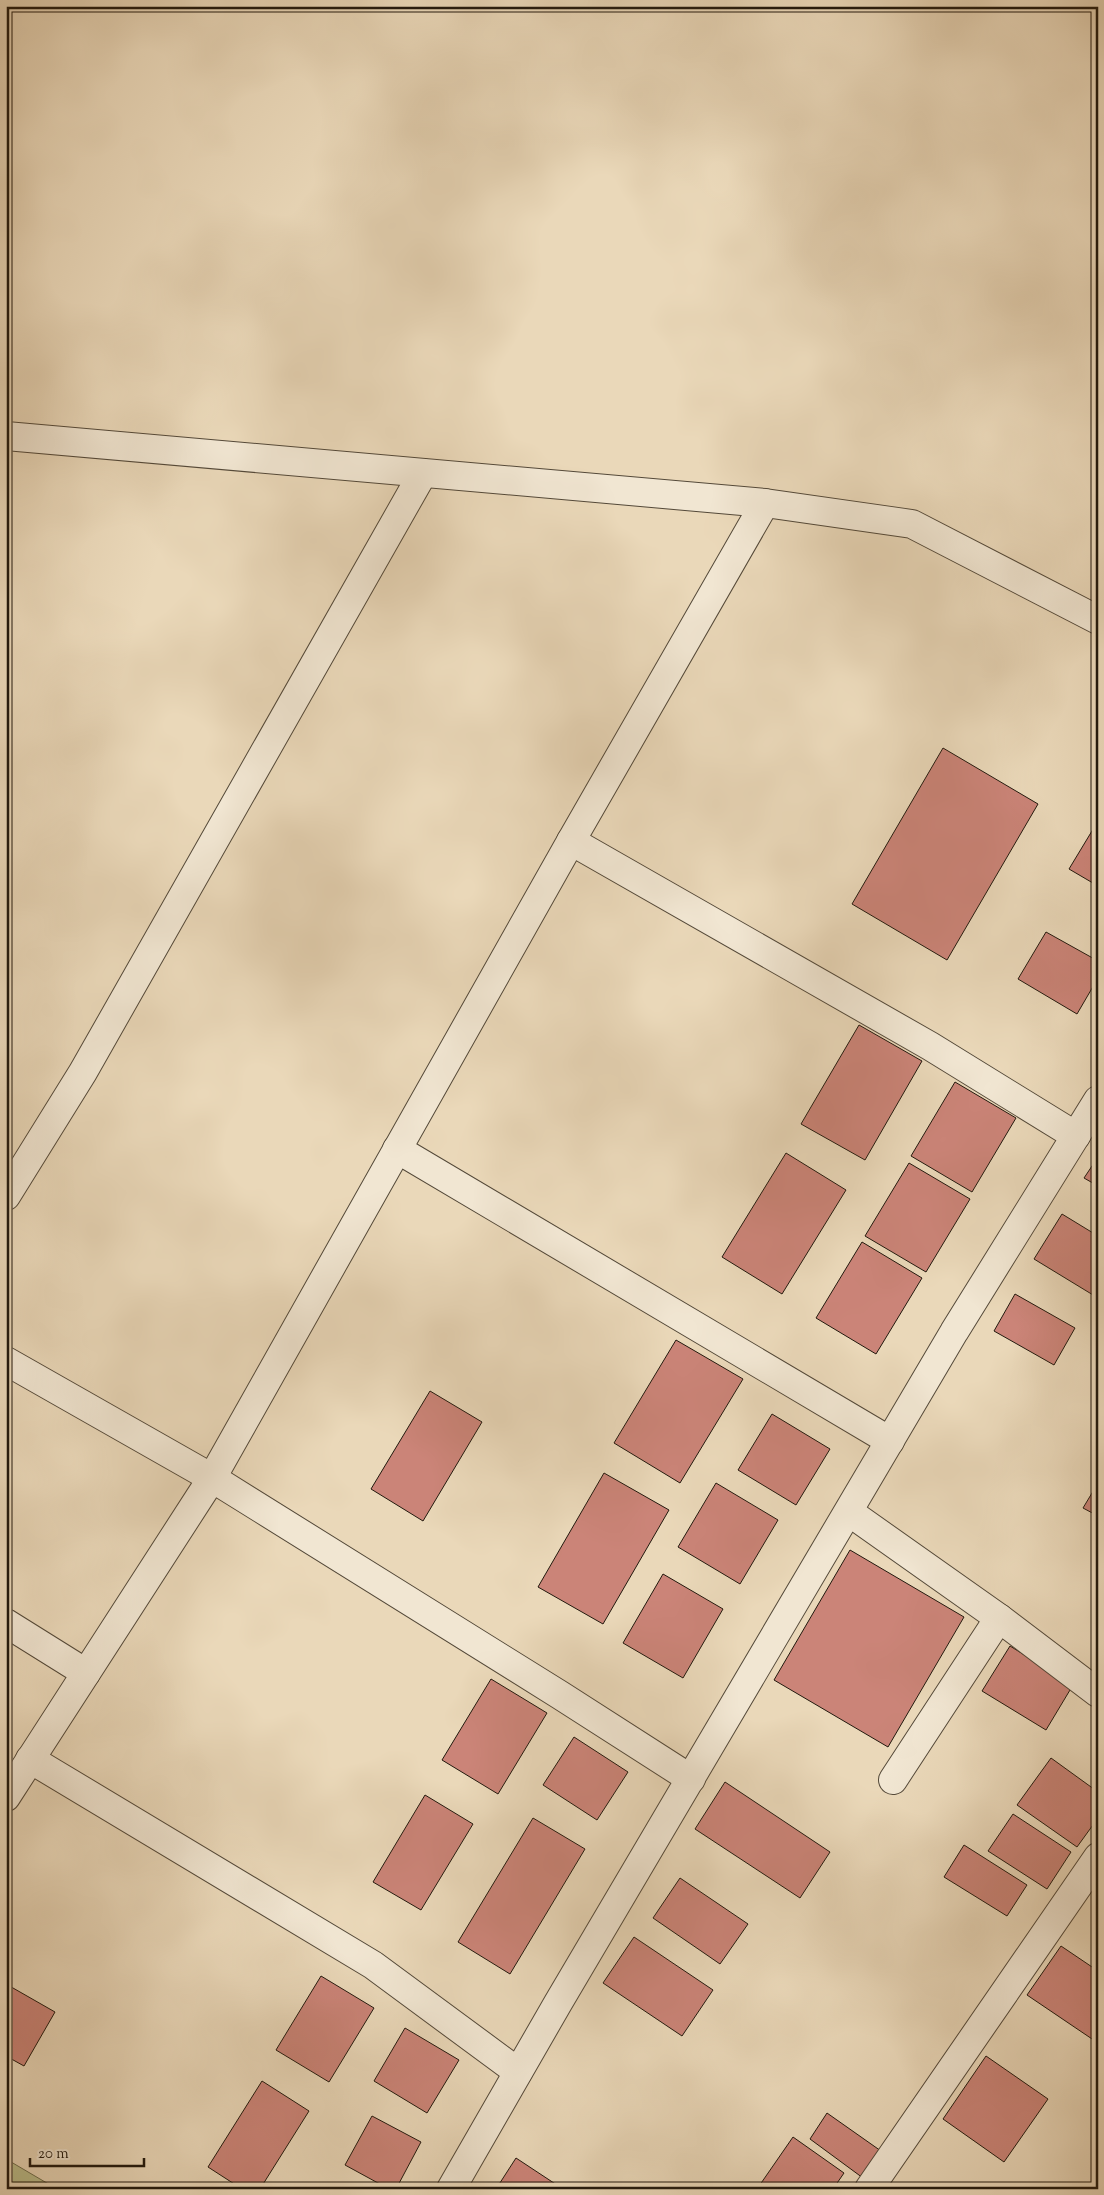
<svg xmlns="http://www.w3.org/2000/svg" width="1104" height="2195" viewBox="0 0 1104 2195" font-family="'Sorts Mill Goudy',serif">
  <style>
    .green { fill: #bbbe8c; stroke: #6e6c4d }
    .building { fill: #cb8478; stroke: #22190e }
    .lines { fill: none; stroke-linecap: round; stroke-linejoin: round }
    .minor-casing { stroke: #544939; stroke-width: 30 }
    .minor { stroke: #f1e6d2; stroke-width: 28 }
  </style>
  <rect width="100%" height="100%" fill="#ead8b9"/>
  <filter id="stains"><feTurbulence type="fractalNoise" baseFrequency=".004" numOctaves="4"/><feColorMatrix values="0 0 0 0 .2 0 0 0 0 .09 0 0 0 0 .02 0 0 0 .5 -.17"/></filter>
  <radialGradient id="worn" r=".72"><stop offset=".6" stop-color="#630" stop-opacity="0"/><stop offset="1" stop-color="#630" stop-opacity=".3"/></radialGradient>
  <path class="green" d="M6,2159l51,30h-51z"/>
  <g class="building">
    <path d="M943,748l95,56 -91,156 -95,-56z"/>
    <path d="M1098,821v65l-29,-17z"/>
    <path d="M1046,932l52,29v17l-21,36 -59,-35z"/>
    <path d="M859,1025l63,36 -57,99 -64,-36z"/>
    <path d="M955,1082l61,36 -44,74 -61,-36z"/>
    <path d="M786,1153l60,37 -64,104 -60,-37z"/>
    <path d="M1098,1157v29l-14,-8z"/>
    <path d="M909,1163l61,36 -44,73 -61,-36z"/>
    <path d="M1062,1214l36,22v62l-64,-39z"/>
    <path d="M862,1242l60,36 -46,76 -60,-36z"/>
    <path d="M1015,1294l60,34 -21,37 -60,-34z"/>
    <path d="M676,1340l67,39 -63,104 -66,-40z"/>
    <path d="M430,1391l52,31 -59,99 -52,-32z"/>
    <path d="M772,1414l58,35 -34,56 -58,-35z"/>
    <path d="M604,1473l65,37 -66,114 -65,-37z"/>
    <path d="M716,1483l62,37 -38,64 -62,-37z"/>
    <path d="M1098,1483v33l-15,-8z"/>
    <path d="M850,1550l114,67 -76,130 -114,-67z"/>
    <path d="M663,1574l60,35 -40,69 -60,-35z"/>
    <path d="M1010,1646l63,39 -27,45 -64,-39z"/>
    <path d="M491,1679l56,34 -49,81 -56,-34z"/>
    <path d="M574,1737l54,35 -31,48 -54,-35z"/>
    <path d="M1051,1758l47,34v26l-21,29 -60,-42z"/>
    <path d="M725,1782l105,70 -30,46 -105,-69z"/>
    <path d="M425,1795l48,29 -52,86 -48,-28z"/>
    <path d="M1013,1814l58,38 -24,37 -59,-38z"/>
    <path d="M533,1818l52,31 -75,125 -52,-32z"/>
    <path d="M964,1845l63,40 -20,31 -63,-39z"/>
    <path d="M680,1878l68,46 -28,40 -67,-46z"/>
    <path d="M634,1937l79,53 -31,46 -79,-53z"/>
    <path d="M1061,1946l37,25v72l-71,-48z"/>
    <path d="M321,1976l53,32 -45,74 -53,-32z"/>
    <path d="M6,1984l49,28 -31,54 -18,-10z"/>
    <path d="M405,2028l54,32 -32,53 -53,-32z"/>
    <path d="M986,2056l62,43 -44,63 -61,-43z"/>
    <path d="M262,2081l47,30 -49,78h-18l-34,-22z"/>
    <path d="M827,2113l54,38 -18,27 -53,-39z"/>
    <path d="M372,2116l49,26 -25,47h-7l-44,-24z"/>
    <path d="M793,2137l51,36 -11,16h-76z"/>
    <path d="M516,2158l47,31h-67z"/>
  </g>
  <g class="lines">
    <defs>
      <g id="minor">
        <path d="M6,436l759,67 147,21 186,96"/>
        <path d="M571,841l359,205 146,90"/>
        <path d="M397,1149l493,292"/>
        <path d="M6,1196l77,-124 340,-599"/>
        <path d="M6,1361l206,117 348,217 131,84"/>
        <path d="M849,1512l150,106 99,75"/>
        <path d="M6,1623l80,50"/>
        <path d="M30,1759l343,206 145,107"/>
        <path d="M893,1780l106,-162"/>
        <path d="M6,1797l206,-319 359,-637 194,-338"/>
        <path d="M451,2189l107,-186 396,-671 144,-232"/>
        <path d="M869,2189l229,-332"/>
      </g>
    </defs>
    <use href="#minor" class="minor-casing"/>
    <use href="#minor" class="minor"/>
  </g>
  <rect width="1104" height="2195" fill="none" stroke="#ead8b9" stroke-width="25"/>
  <rect x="8" y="8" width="1089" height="2180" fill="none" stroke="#22190e" stroke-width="2.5"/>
  <rect x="12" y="12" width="1079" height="2170" fill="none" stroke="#22190e"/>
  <path d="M30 2158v8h114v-8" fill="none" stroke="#22190e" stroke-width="2.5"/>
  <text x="38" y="2158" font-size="15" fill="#22190e" stroke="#f1e6d2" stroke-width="4" paint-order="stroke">20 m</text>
  <rect width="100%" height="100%" filter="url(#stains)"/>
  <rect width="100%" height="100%" fill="url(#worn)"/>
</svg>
